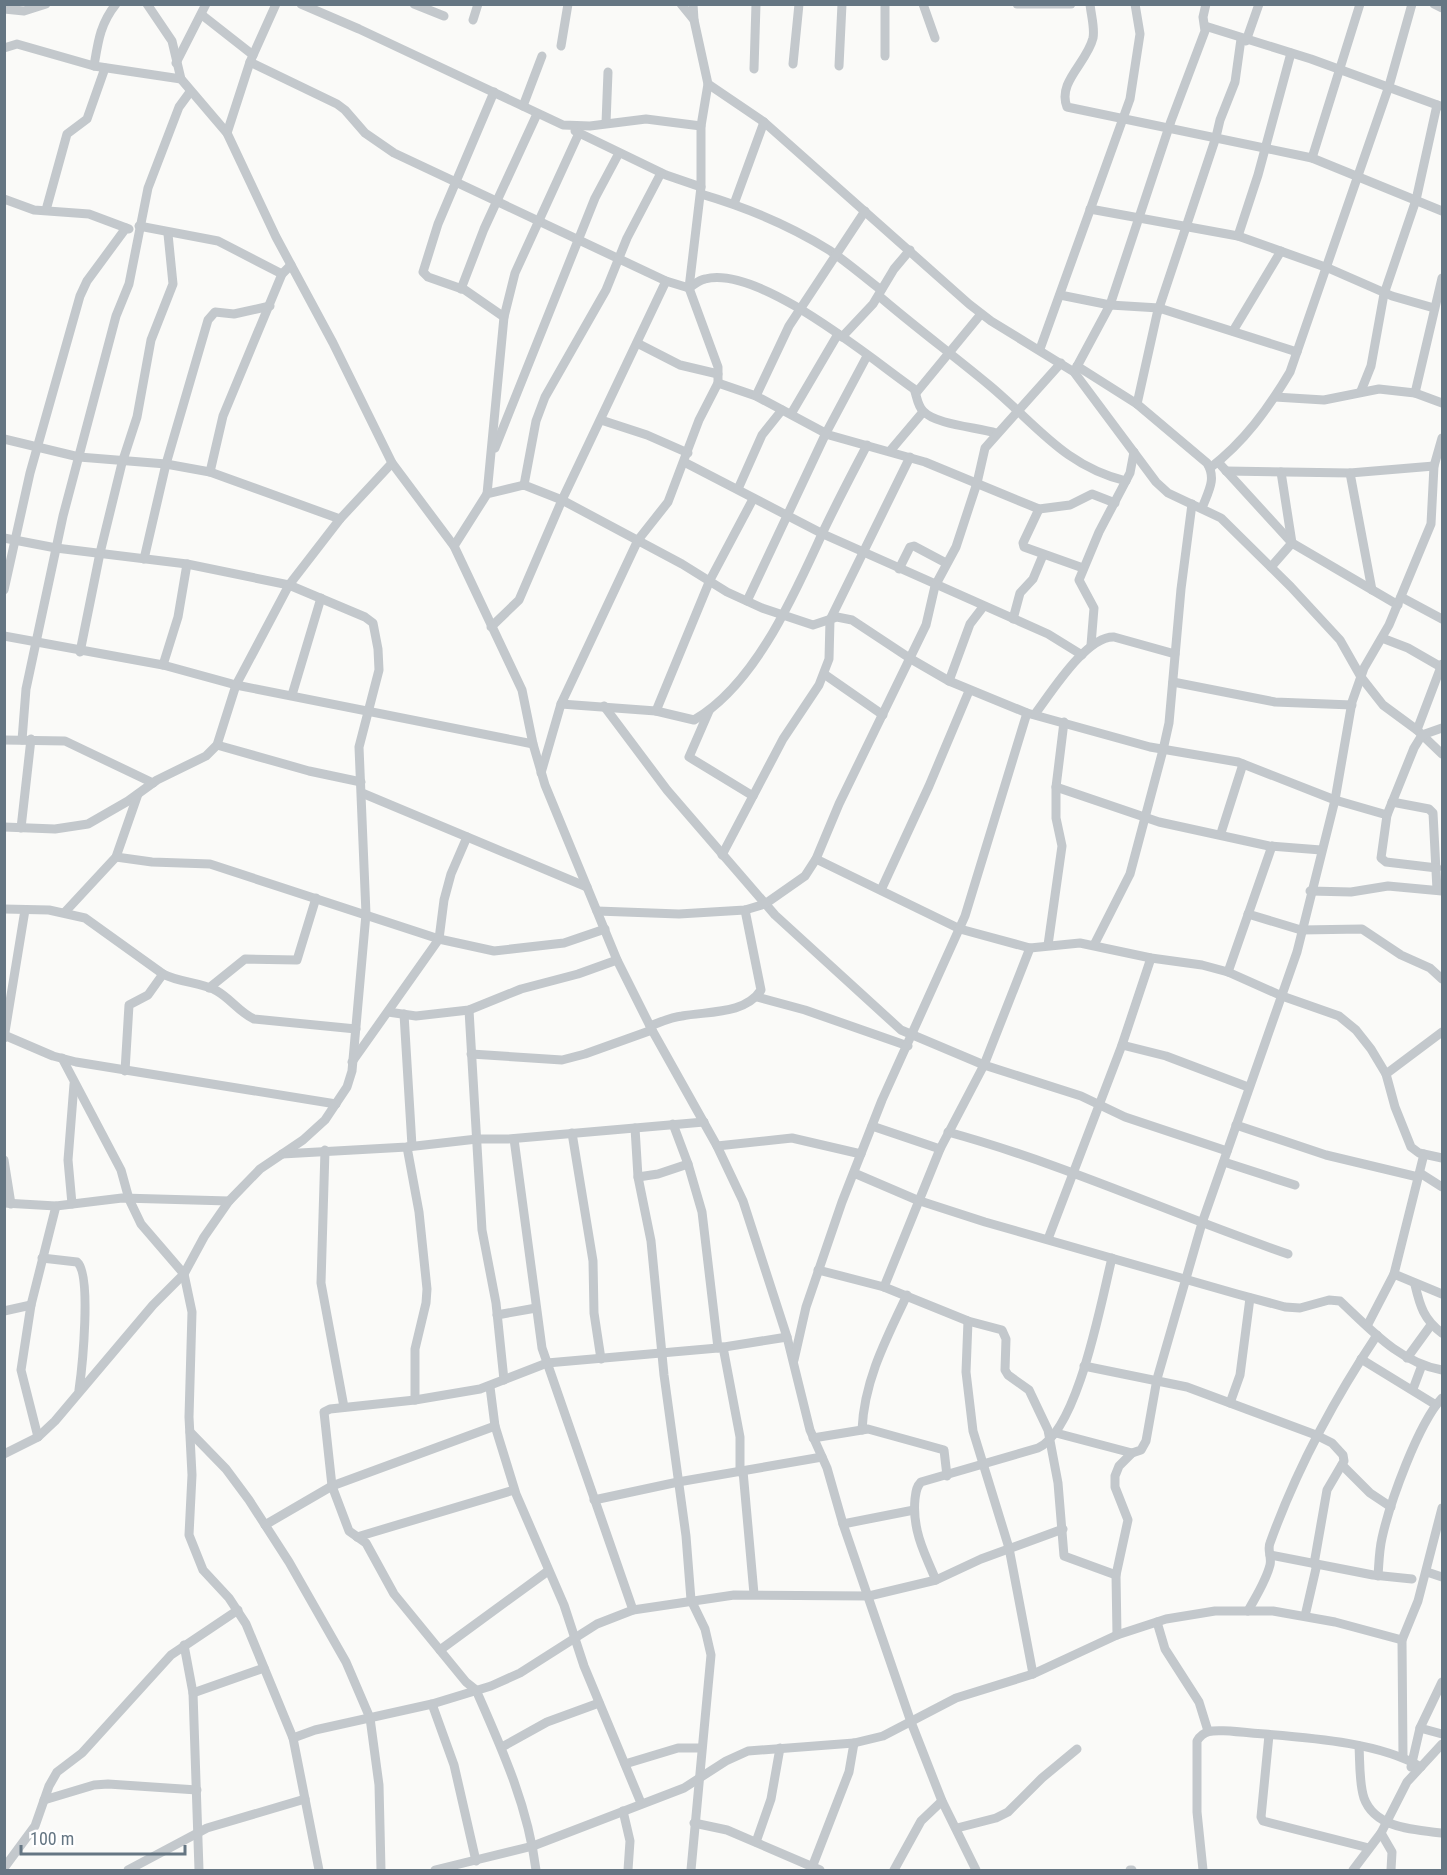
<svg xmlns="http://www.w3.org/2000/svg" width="1447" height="1875" viewBox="0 0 1447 1875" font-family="'Roboto Condensed',sans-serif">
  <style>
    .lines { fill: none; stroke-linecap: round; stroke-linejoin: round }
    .street { stroke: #c3c8cc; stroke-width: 9 }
  </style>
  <rect width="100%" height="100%" fill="#fafaf8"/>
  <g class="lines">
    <g class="street">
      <path d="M147,4l25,37 9,38 46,54 49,104 57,106 59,120 62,83 68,144 11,54 12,41 72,175 35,70 65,116 26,55 44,136 23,93 17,38 16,56 68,198 31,79 34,69"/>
      <path d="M301,4l58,25 204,96 27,1 56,-7 55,7"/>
      <path d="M414,4l30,12"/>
      <path d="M693,4l1,16"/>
      <path d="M885,4v52"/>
      <path d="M923,4l12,34"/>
      <path d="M1017,4h54"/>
      <path d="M1090,4c1,11 5,24 3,34 -6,25 -36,44 -26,69l245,51 130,53"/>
      <path d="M1434,4l8,4"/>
      <path d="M4,9l20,2 22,-7"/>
      <path d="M202,15l51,40"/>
      <path d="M473,20l5,-16"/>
      <path d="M1205,26l106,33 129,47"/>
      <path d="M1246,41l13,-37"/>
      <path d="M561,46l7,-42"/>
      <path d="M4,48l13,-4 77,22 87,13"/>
      <path d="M250,62l87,42 8,6 20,23 29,20 272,128 23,7c5,-3 10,-8 16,-9 54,-14 165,79 209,110 3,7 3,16 9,22 13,14 54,16 73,22"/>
      <path d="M176,63l30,-59"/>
      <path d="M793,64l6,-60"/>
      <path d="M94,66c4,-24 6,-42 22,-62"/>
      <path d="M839,66l3,-62"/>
      <path d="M754,69l2,-65"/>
      <path d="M708,84l56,38 205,182 22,17 83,51 82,110 12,11 53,25 70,69 49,53 21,37 22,28 34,25 25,24"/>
      <path d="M494,92l-56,132 -15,48 5,5 37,13 39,27"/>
      <path d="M523,106l19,-50"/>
      <path d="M606,123l2,-51"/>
      <path d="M575,131l91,44 35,12"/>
      <path d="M227,133l23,-71 26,-58"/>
      <path d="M1312,158l48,-154"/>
      <path d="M701,194c44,13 88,31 128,56 18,12 35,27 52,40"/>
      <path d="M4,199l30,11 55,4 40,15"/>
      <path d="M734,204l30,-82"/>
      <path d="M1090,209l148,27 90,32 64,28 42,12"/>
      <path d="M46,210l21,-76 20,-15 18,-51"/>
      <path d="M139,226l79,15 64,33"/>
      <path d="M1238,236l20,-61 33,-122"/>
      <path d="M461,289l23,-60 53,-115"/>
      <path d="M1060,295l50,10 49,3 138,44"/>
      <path d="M879,296c36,31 74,59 110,89 47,39 75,81 137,96"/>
      <path d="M1233,331l48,-80"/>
      <path d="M842,337l31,-33 21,-35 16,-19"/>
      <path d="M637,343l43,22 38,9"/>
      <path d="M1040,349l90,-250 10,-65 -5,-30"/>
      <path d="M1077,366l60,38 70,59c10,16 1,29 -5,45"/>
      <path d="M1074,372l36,-67 61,-184 34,-90 -2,-14 3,-13"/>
      <path d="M718,383l38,13 73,39 96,27 114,47 31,-4 22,-11 23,9"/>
      <path d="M1361,391l10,-25 13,-72 32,-94 21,-95"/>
      <path d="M916,393l65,-79"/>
      <path d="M1415,393l27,-115"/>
      <path d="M756,396l33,-70 76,-115"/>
      <path d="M1275,397l49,3 55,-11 36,4 27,10"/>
      <path d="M1137,404l20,-90 59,-177 4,-17 15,-38 6,-43"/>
      <path d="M791,414l47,-80"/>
      <path d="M601,420l46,15 41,18"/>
      <path d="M4,439l75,18 87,7 44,8 130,47"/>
      <path d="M495,448l100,-250 24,-45"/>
      <path d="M890,451l33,-39"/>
      <path d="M684,462l139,72 225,100 34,21"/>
      <path d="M1218,462l74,81 106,62"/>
      <path d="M1210,468c34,-26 58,-59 80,-96l99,-286 23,-82"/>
      <path d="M1226,471l124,2 84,-7"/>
      <path d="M210,472l13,-56 59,-142 9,-9"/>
      <path d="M1350,473l22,117"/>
      <path d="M524,485l12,-64 9,-24 61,-107 21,-52 34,-65"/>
      <path d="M738,489l24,-54 20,-25"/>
      <path d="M487,494l17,-177 11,-44 64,-140"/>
      <path d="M1039,509l-16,34 1,4 59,21"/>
      <path d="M4,538l52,10 131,16 102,21 76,32 8,6 5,26 1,21 -20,77 7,167 -14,157 -5,16 -22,33 -22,20 -43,29 -31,32 -25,36 -20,37 -31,31 -98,116 -17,16 -34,17"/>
      <path d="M454,546l33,-52 37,-9 38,15 120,64 45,28 35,16 51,17 24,-8 15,3 59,39 38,22 78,32 123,34 88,15 97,38 52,15"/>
      <path d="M144,559l22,-95 42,-144 7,-8 19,2 36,-8"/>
      <path d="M1271,567l21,-24 -11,-71"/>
      <path d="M899,569l11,-22 4,-1 32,17"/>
      <path d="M4,590l26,-117 50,-177 7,-15 39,-53"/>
      <path d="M1401,597l41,22"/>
      <path d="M747,601l79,-168 41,-77"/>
      <path d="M1013,619l7,-26 13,-14 10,-24"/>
      <path d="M491,627l28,-27 43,-100 104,-219"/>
      <path d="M4,636l159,29 73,20 297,59"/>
      <path d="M1382,638l26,10 33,19"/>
      <path d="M1091,645l3,-37 -15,-28 20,-48 31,-59 4,-21"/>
      <path d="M80,652l20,-99 22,-90 15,-46 14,-77 22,-56 -5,-50"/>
      <path d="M163,665l15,-48 9,-53"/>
      <path d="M824,674l59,41"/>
      <path d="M949,681l21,-57 13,-17"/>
      <path d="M1173,682l102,20 77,3"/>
      <path d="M292,695l29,-97"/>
      <path d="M561,704l95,7 38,9c61,-35 100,-125 128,-186 14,-30 30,-60 45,-89"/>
      <path d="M604,706l63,84 108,125 126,115 83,35 97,31 44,21 102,34"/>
      <path d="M656,711l54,-131 43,-81"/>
      <path d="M709,711l-20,46 64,39"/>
      <path d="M1035,714c16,-21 51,-78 79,-77l61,17"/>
      <path d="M1417,730l25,-66"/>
      <path d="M4,740l61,1 88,42"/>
      <path d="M22,740l4,-51 37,-173 53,-200 13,-32 19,-96 31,-81 11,-15"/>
      <path d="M217,745l92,26 52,11"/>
      <path d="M541,773l20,-69 77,-164 30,-38 31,-82 19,-37v-16l-29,-79 12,-101v-61l7,-42 -14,-64 -13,-16"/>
      <path d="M1056,787l103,35 110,24 52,4"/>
      <path d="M362,793l225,94"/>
      <path d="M1392,802l37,7 4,4 4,77"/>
      <path d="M4,827l51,2 33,-5 40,-23 29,-21 49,-24 11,-11 19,-60 53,-100 51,-66 52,-56"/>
      <path d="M21,828l10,-89"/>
      <path d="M1221,833l22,-69"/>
      <path d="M722,855l61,-116 36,-54 10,-26 1,-39 80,-163"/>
      <path d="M116,857l36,5 58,2 229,75 55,12 70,-8 41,-14"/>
      <path d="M816,859l144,70 70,19 50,-5 71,15 51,7 26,7 54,24 57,20 17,14 15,19 15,25 9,33 16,40 8,6 23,5"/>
      <path d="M1437,868l-51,-6 -5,-4 6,-43 27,-67 8,-13 20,-7"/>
      <path d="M881,890l48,-104 40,-95"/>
      <path d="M1310,891l41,1 37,-6 54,5"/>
      <path d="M4,909l45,1 36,8 78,56c17,9 38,8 54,17 14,8 23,22 37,28l102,10"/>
      <path d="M597,911l82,3 66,-4 20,-6 40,-28 11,-17 23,-55 87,-179 9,-39 21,-39 21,-64 8,-35 76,-85"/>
      <path d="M65,912l51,-55 22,-63"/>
      <path d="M1248,914l53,16 61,-1 39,26 29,13 12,11"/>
      <path d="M1048,945l14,-99 -6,-28v-31l8,-65"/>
      <path d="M1094,945l36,-71 33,-124 6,-27 12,-134 11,-85"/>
      <path d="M1228,972l44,-126"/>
      <path d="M209,988l36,-29 52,1 19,-62"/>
      <path d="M757,997l48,13 103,36"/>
      <path d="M469,1010l13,220 14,73 8,77"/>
      <path d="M388,1012l28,4 53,-6 52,-21 57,-15 39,-14"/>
      <path d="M404,1014l8,132"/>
      <path d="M650,1026c11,-4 21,-9 32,-10 25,-5 63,-1 79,-26l-16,-80"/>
      <path d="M4,1035l49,21 23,6 260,42"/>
      <path d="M4,1038l21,-128"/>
      <path d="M1122,1045l44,11 82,31"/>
      <path d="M471,1054l91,6 23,-6 67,-24"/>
      <path d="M62,1058l59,112 8,29 12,25 43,50 8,38 -3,105 3,58 -3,60 14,35 26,28 17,26 47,114 26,132"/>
      <path d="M352,1062l87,-123 5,-39 7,-26 16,-37"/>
      <path d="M125,1071l4,-66 19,-10 15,-21"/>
      <path d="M1386,1074l56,-42"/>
      <path d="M673,1124l15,40 14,48 16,136"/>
      <path d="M1236,1125l90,30 92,22"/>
      <path d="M872,1126l68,23"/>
      <path d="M635,1128l3,49 13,64 13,134 22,161 5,64 14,29 6,26 -20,215"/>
      <path d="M948,1132c117,32 226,83 340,122"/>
      <path d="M572,1133l21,128 1,52 7,46"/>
      <path d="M514,1139l28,209 91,262"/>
      <path d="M717,1146l75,-8 69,16"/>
      <path d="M407,1147l12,65 8,77 -1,14 -11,46v51"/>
      <path d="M325,1150l-4,133 23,124"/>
      <path d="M282,1154l125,-7 70,-8h31l196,-17"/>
      <path d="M4,1160l7,44"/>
      <path d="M1224,1162l71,23"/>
      <path d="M854,1173l63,27 68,22 252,72 48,13 15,1 29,-8 11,1c30,28 60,62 102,69"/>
      <path d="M1420,1173l22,14"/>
      <path d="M638,1177l20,-3 30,-10"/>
      <path d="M4,1203l52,3 66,-8 107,3"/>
      <path d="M72,1204l-4,-44 6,-76"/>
      <path d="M1048,1239l74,-194 29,-87"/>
      <path d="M42,1258l35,4c15,12 5,107 2,128"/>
      <path d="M818,1270l66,17 84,34 34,9 4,9 -1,31 3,5 21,15 19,40 10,53 6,73 52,19"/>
      <path d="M1394,1274l48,20"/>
      <path d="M1415,1285c5,21 9,35 27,48"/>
      <path d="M884,1287l56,-138 44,-84 46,-117"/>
      <path d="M4,1311l27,-6"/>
      <path d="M497,1315l39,-7"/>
      <path d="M968,1321l-2,51 7,59 36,117 24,126"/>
      <path d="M1367,1326l27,-52 30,-120"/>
      <path d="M723,1347l17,90v35"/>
      <path d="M1407,1358l24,-33"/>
      <path d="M1361,1359l75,46"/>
      <path d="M794,1360l12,-53 36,-105 40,-102 83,-184 62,-203"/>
      <path d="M1084,1366l103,21 129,48 16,8 11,12 1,6 -17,29 -13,74"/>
      <path d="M490,1387l5,39 21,68 48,111 20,61 57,137"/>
      <path d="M1413,1389l9,-24"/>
      <path d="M1230,1403l10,-28 10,-77"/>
      <path d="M862,1430c2,-49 24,-91 45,-135"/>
      <path d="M190,1432l36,37 23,31 40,62 57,100 24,56 9,67 2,85"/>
      <path d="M1056,1433l76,20"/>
      <path d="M38,1437l-17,-67 10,-65 25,-99"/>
      <path d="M813,1438l55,-9 76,21 3,26"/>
      <path d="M1342,1465l28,28 21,14"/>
      <path d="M743,1471l11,123"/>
      <path d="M594,1500l84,-18 144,-25"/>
      <path d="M843,1524l71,-14"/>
      <path d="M265,1525l67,-39 163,-60"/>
      <path d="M357,1537l157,-47"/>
      <path d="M1270,1555l103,20 39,4"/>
      <path d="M1427,1572l15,5"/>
      <path d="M1378,1576c1,-13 1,-25 4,-38 8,-36 36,-114 60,-140"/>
      <path d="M936,1580c-12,-27 -24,-51 -21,-81 1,-7 1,-12 6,-17l117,-34c40,-18 63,-146 74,-190"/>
      <path d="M1248,1611c8,-15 18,-30 22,-46 2,-8 -3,-15 0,-22 27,-75 63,-142 107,-208"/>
      <path d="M1305,1616l12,-52"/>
      <path d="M1157,1622l8,27 34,53 9,29"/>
      <path d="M1117,1635l-1,-60 12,-55 -13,-33v-11l4,-10 13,-13 9,-3 5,-9 11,-62 45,-156 95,-271 38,-152 17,-98 12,-34 25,-43 42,-101 3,-58 8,-28"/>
      <path d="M184,1645l9,48 6,177"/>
      <path d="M440,1650l108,-79"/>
      <path d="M193,1693l71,-25"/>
      <path d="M432,1704l22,61 22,96"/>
      <path d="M1420,1728l22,6"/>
      <path d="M1269,1735l-8,82 2,4 106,27"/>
      <path d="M293,1738l22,-8 117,-26 59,-18 29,-13 77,-49 36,-14 101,-15 135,1 67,-16 45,-21 82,-30"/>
      <path d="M1359,1746c1,16 0,37 5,52 11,31 52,32 78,35"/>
      <path d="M502,1747l45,-25 52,-19"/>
      <path d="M1403,1757l-1,-117 16,-39 24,-93"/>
      <path d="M625,1764l53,-16h23"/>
      <path d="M1411,1767l9,-39 22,-46"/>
      <path d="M44,1800l50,-15 14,-1 89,6"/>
      <path d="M623,1811l7,30 -2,29"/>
      <path d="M694,1823l33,7 93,40"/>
      <path d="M957,1828l39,-10 12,-6 34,-34 35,-29"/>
      <path d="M1381,1833l11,19 -1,18"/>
      <path d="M756,1842l15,-43 9,-51"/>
      <path d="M4,1868l31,-42 14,-40 8,-14 25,-19 89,-98 67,-45"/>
      <path d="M128,1870l79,-42 98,-29"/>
      <path d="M435,1870l98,-24 151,-58 42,-27 22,-10 106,-8 29,-7 73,-38 77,-24 84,-39 49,-16 49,-8h58l62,11 67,18"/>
      <path d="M536,1870c-8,-64 -34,-121 -60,-180l-10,-8 -72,-88 -28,-51 -17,-12 -17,-45 -8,-74 6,-3 85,-9 65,-11 67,-26 171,-15 69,-11"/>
      <path d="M811,1870l38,-98 5,-29"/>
      <path d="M894,1870l27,-49 21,-20"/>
      <path d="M1130,1870h2"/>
      <path d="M1203,1870l-6,-58v-71c8,-13 19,-10 33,-10 57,6 142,7 191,36"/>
      <path d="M1353,1870l28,-37 26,-51 35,-38"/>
    </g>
  </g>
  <rect width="1447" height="1875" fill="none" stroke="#657683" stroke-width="12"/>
  <path d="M21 1845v9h164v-9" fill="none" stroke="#657683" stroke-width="3"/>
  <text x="30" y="1845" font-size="18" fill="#657683" stroke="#ffffff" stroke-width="4.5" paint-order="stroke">100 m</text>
</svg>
